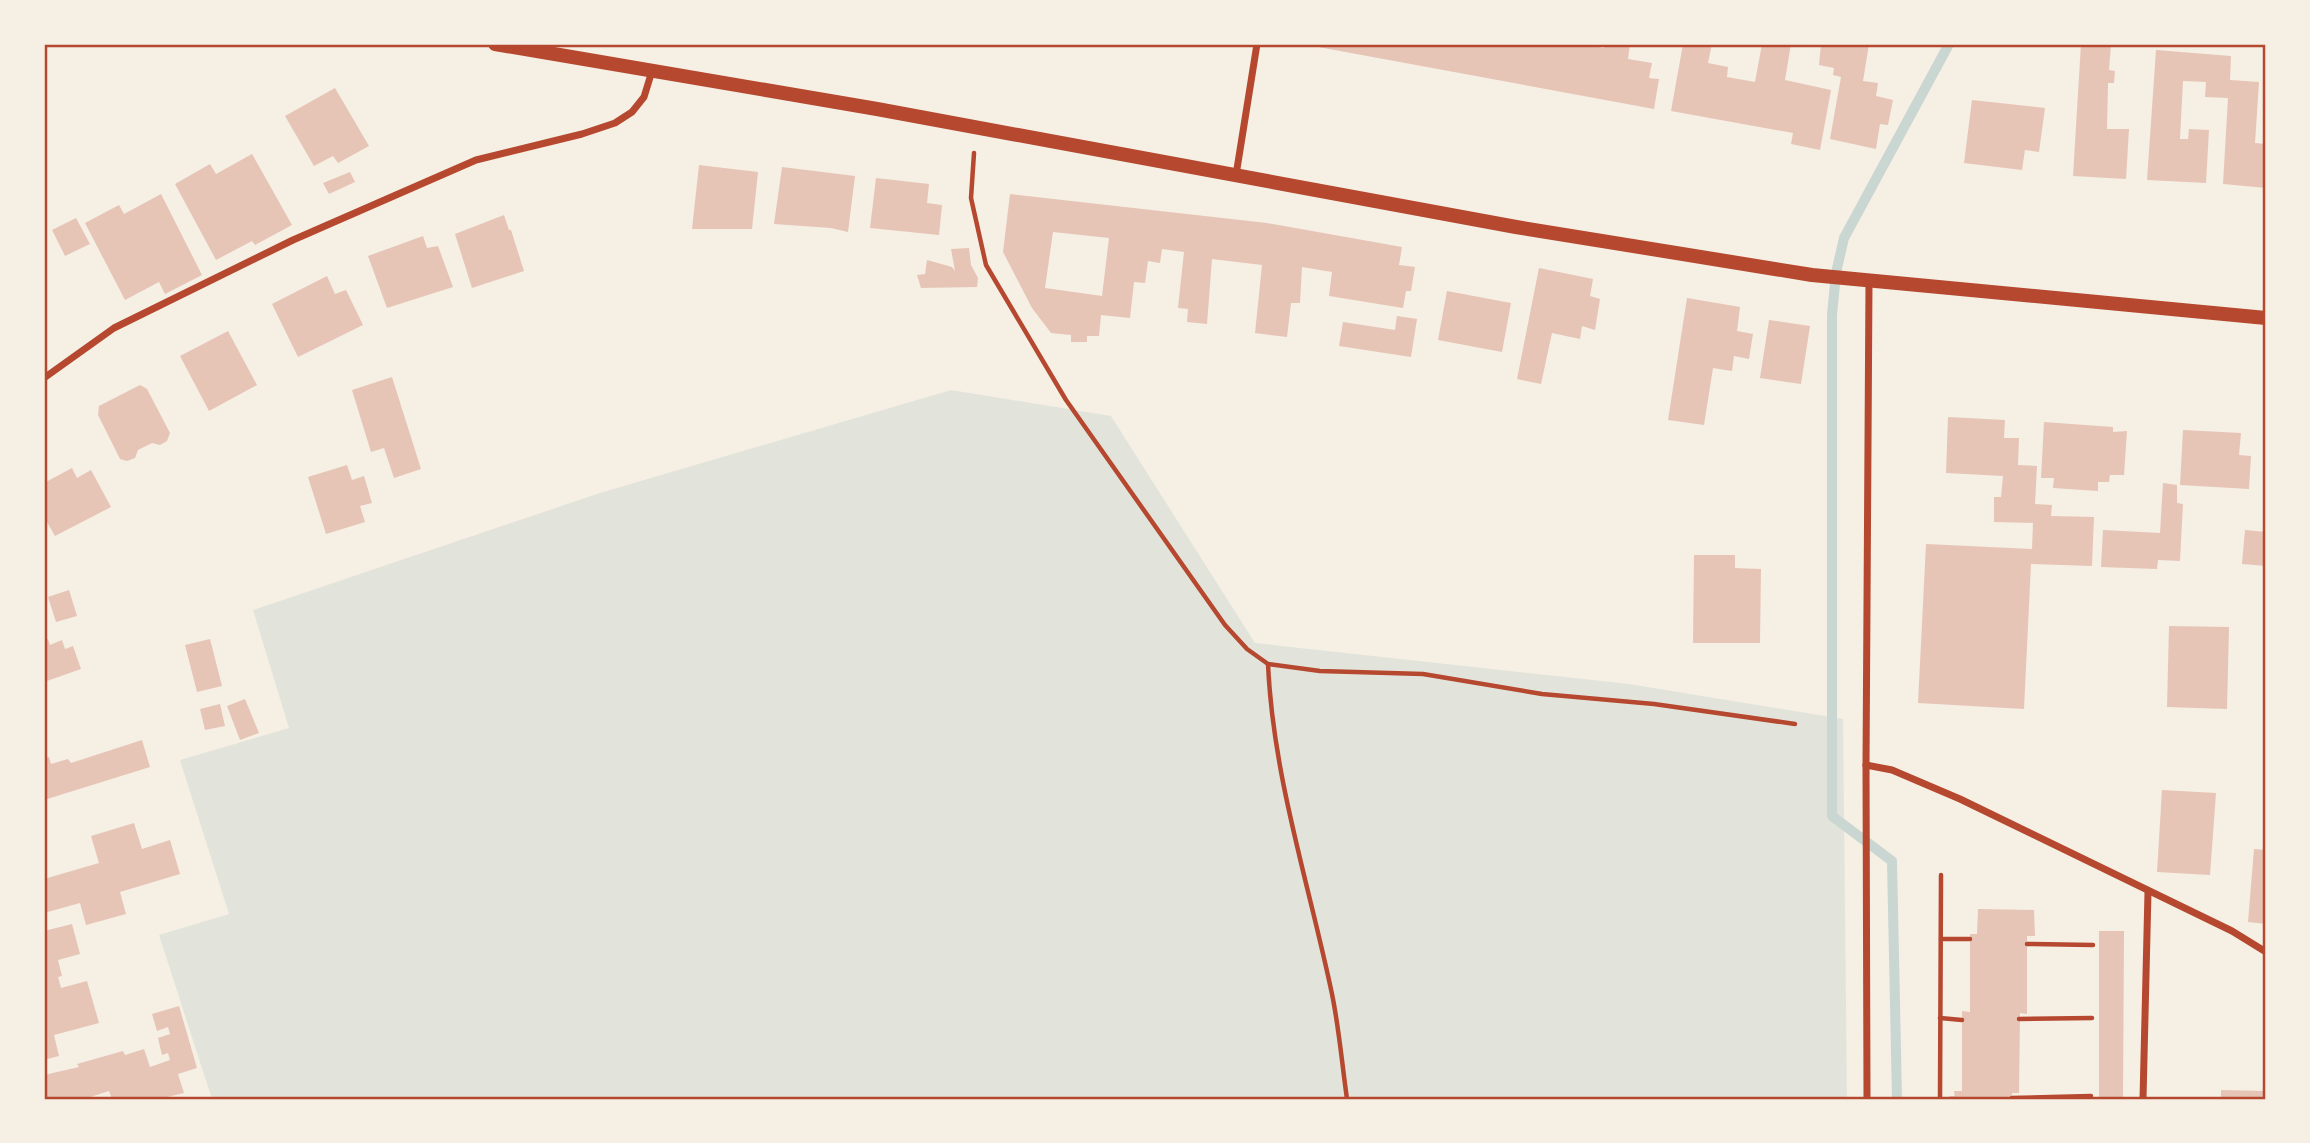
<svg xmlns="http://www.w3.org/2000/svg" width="2310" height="1143" viewBox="0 0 2310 1143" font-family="Roboto,sans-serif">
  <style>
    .green { fill: #e2e4dc }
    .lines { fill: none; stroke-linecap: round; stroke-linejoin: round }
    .stream { stroke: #c9d6d2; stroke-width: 10 }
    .building { fill: #e6c5b7; fill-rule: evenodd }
    .path { stroke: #b5482f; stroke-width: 4.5 }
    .minor { stroke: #b5482f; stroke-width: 7 }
    .secondary { stroke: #b5482f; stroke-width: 14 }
    .neatline { fill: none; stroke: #b5482f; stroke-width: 2.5 }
  </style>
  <rect width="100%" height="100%" fill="#f6efe4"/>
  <path class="green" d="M951,390l160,26 144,227 374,41 214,35 4,380h-1635l-53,-164 70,-21 -49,-154 109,-32 -36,-118 347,-117z"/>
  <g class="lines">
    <path class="stream" d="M1897,1099l-5,-238 -60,-45v-501l4,-42 8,-35 105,-194"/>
  </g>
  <g class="building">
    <path d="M1302,44h278l24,4 1,-4h25l-2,15 24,4 -3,15 10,1 -5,30z"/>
    <path d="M1683,44h29l-4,19 20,4 -1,10 28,5 7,-38h29l-6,36 46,10 -11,60 -29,-6 2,-11 -122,-22z"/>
    <path d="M1821,44h48l-6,37 15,2 -2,13 17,4 -5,25 -8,-1 -4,25 -46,-10 11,-62 -8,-2 1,-7 -15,-3z"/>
    <path d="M2081,44h30l-2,26 6,1 -1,12h-6l-1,46h22l-3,50 -53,-3z"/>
    <path d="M2156,50l75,6 -1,24 29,2 -4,61 11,1v44l-43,-4 5,-86 -23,-1 1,-15 -23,-1 -3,58h8l1,-10 20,1 -3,53 -59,-3z"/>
    <path d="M335,88l34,58 -31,17 -5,-7 -19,10 -29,-50z"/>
    <path d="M1972,100l73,8 -6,44 -14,-2 -3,20 -58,-7z"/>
    <path d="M252,154l40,71 -37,20 -3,-4 -36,19 -41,-76 35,-20 6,10z"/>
    <path d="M699,165l59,7 -6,57h-60z"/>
    <path d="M782,167l73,9 -7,56 -17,-4 -57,-4z"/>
    <path d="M350,172l5,10 -26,12 -6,-11z"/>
    <path d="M876,178l53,6 -2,19 15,2 -3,30 -69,-7z"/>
    <path d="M161,194l41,81 -37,19 -6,-12 -34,18 -40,-77 34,-18 5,9z"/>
    <path d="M1010,194l257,29 135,24 -3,18 16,2 -4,24h-5l-3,17 -74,-12 3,-24 -30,-5 -2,36h-9l-4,34 -32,-4 7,-68 -50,-6 -5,65 -20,-2 1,-13 -10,-1 6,-56 -22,-3 -2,14 -12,-2 -3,22 -11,-1 -4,36 -29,-3 -2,21h-12v6h-16v-7l-20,-2 -19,-25 -29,-56zM1053,232l56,6 -7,58 -57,-8z"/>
    <path d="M504,215l5,15h2l13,41 -52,17 -17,-54z"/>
    <path d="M76,218l14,26 -25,12 -13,-26z"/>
    <path d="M423,236l4,12 11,-2 15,41 -66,21 -19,-52z"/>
    <path d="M969,248l2,17 7,13 -1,9 -56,1 -4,-13 8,-1 2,-14 25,7 3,4 -4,-22z"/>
    <path d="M1539,268l54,11 -3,17 10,3 -5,31 -13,-4 -2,13 -28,-6 -11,51 -24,-5z"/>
    <path d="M327,276l8,18 11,-4 17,35 -65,32 -26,-53z"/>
    <path d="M1447,291l64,12 -9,49 -64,-12z"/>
    <path d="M1687,298l53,9 -3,24 16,3 -4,25 -15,-3 -2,15 -19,-3 -9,57 -36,-5z"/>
    <path d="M1397,316l20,3 -6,38 -72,-11 4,-24 52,8z"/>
    <path d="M1769,320l41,6 -9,58 -41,-6z"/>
    <path d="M228,331l29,54 -48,26 -29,-55z"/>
    <path d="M392,377l29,92 -27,9 -10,-30 -13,4 -19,-62z"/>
    <path d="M140,385l7,4 23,44 -3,8 -7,4 -8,-2 -14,7 -3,8 -8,3 -7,-2 -22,-44 1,-9z"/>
    <path d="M1948,417l57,3 -1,18h15l-1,27 19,1 -2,38 17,1 -1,11 43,1 -2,49 -61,-2 -7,145 -106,-6 8,-159 106,5 1,-26 -39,-1v-25h7l2,-21 -57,-3z"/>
    <path d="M2044,422l69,5v5l14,-1 -3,44h-14l-1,7h-11v9l-45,-3 1,-10h-13z"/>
    <path d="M2183,430l58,3 -2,22 12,1 -2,33 -69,-4z"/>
    <path d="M347,465l5,15 12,-4 8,27 -12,3 5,16 -39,12 -18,-57z"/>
    <path d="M72,468l5,10 14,-8 20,37 -56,29 -8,-14 -3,-1v-38z"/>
    <path d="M2163,483l14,2v18l6,1 -3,57 -22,-1 -1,9 -56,-2 2,-37 57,3z"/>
    <path d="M2245,530l21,2v34l-24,-2z"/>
    <path d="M1694,555h41v13l26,1 -1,74h-67z"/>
    <path d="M69,590l8,26 -21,6 -8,-25z"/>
    <path d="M2169,626l60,1 -2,82 -60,-2z"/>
    <path d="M48,639l2,6 12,-5 3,9 8,-3 8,23 -37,13v-42z"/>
    <path d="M210,639l12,47 -25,6 -12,-47z"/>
    <path d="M245,699l14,34 -19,7 -13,-34z"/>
    <path d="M220,704l5,22 -20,4 -5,-21z"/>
    <path d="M142,740l8,27 -106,33v-42l5,-1 2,7 17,-5 3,4z"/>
    <path d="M2162,790l54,3 -6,82 -53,-3z"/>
    <path d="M134,823l8,26 28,-9 10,34 -60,18 6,22 -40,11 -6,-22 -36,10v-34l55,-16 -8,-27z"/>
    <path d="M2254,849l12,1v74l-18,-2z"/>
    <path d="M1978,909l56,1 1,26h-8v78l-7,-1 -1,80h-7v6h-57l-1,-8h8v-80l8,1v-78h7z"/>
    <path d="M72,924l8,30 -22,6 4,16 -4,1 3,11 26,-7 12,42 -45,12 5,21 -15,4v-129z"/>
    <path d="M2099,931h25l-1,168h-24z"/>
    <path d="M179,1006l18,62 -19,6 6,19 -25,6h-47l-3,-8 -25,8h-40v-24l35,-8 -2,-3 46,-13 2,4 19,-6 6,18 20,-7 -2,-7 -6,2 -4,-17 12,-4 -2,-7 -11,4 -5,-17z"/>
    <path d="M2221,1090l45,1v8h-45z"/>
  </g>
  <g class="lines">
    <g class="path">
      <path d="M974,153l-3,45 15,67 80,135 159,225 22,24 21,15 52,7 103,3 119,20 112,10 141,20"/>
      <path d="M1268,664c5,113 41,220 64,330 7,34 10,70 15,105"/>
      <path d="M1941,939h29"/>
      <path d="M2027,944l66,1"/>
      <path d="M1940,1018l22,2"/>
      <path d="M2019,1019l73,-1"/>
      <path d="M2012,1098l79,-2"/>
      <path d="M1940,1099l1,-224"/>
      <path d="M1950,1099h5"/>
    </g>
    <g class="minor">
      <path d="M1236,175l21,-131"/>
      <path d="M44,378l70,-50 179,-88 183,-80 106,-26 33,-11 17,-11 12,-15 8,-26"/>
      <path d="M1866,765l26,5 68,29 272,132 34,21"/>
      <path d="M1867,1099l-1,-334 3,-483"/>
      <path d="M2143,1099l5,-207"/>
    </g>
    <path class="secondary" d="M495,44l382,65 639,118 296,48 454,43"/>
  </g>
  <rect width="2310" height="1143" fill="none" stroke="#f6efe4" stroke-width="91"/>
  <rect x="46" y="46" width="2218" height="1052" class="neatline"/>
</svg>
